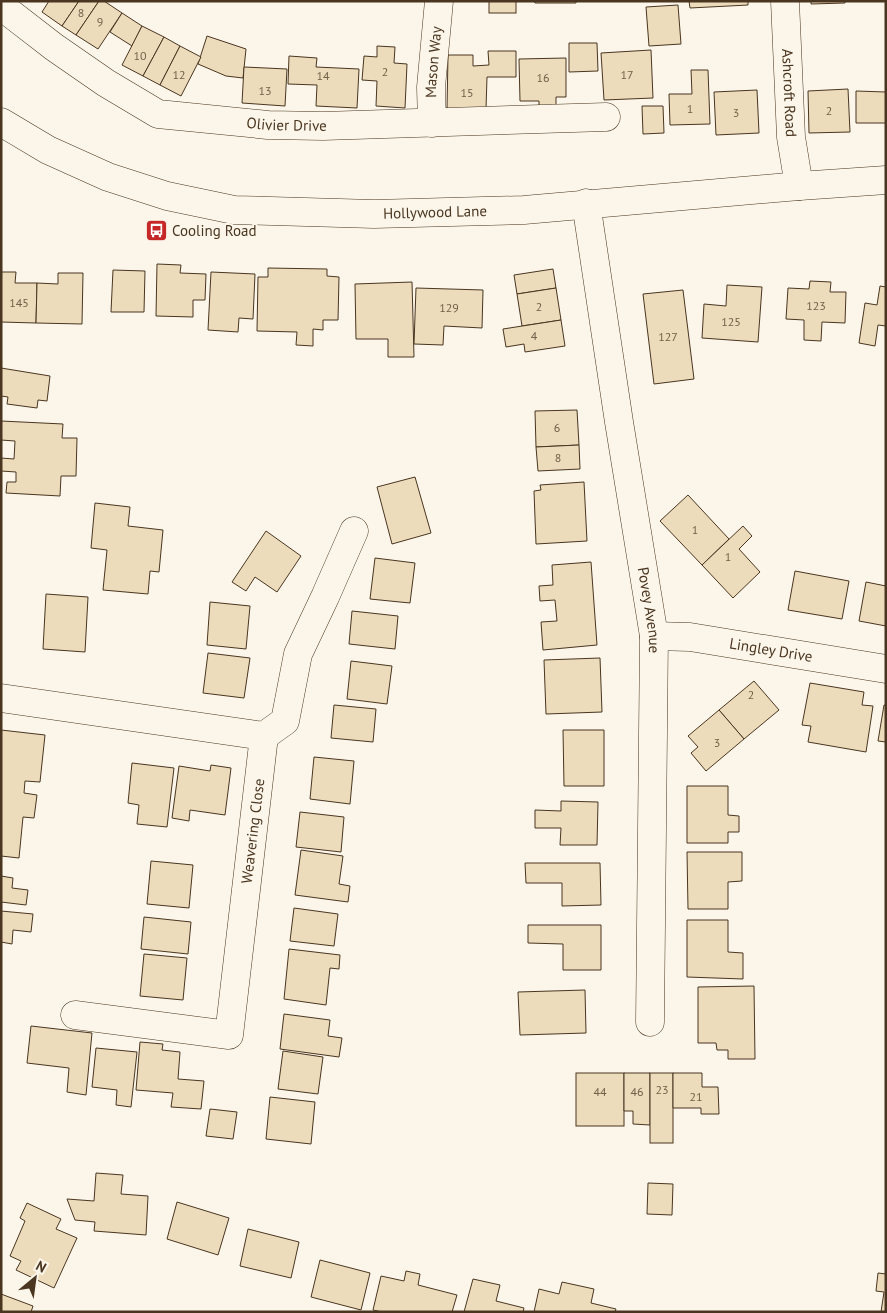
<svg xmlns="http://www.w3.org/2000/svg" width="887" height="1313" viewBox="0 0 887 1313" font-family="'PT Sans',sans-serif">
  <style>
    .building { fill: #ecdcbc; stroke: #4a3520 }
    .lines { fill: none; stroke-linecap: round; stroke-linejoin: round }
    .minor-casing { stroke: #4a3520; stroke-width: 29 }
    .major-casing { stroke: #4a3520; stroke-width: 29 }
    .minor { stroke: #fbf6e9; stroke-width: 28 }
    .major { stroke: #fbf6e9; stroke-width: 28 }
    .labels { text-anchor: middle; stroke-width: 4; stroke-linejoin: round; paint-order: stroke }
    .number-label { font-size: 12px; fill: #725f47 }
    .street-label { font-size: 15px; fill: #4a3520; stroke: #fbf6e9 }
    .poi-label { font-size: 15px; fill: #4a3520; stroke: #fbf6e9; text-anchor: start }
  </style>
  <rect width="100%" height="100%" fill="#fbf6e9"/>
  <g class="building">
    <path d="M49,1h30l-17,25 -20,-14z"/>
    <path d="M79,1h20l-23,34 -14,-9z"/>
    <path d="M99,1h5l18,12 -24,36 -22,-14z"/>
    <rect x="489" y="1" width="27" height="12"/>
    <path d="M534,1h42v2h-41z"/>
    <path d="M689,1h59v4l-58,3z"/>
    <path d="M811,1h34v2l-34,1z"/>
    <path d="M678,5l3,39 -32,2 -3,-39z"/>
    <path d="M122,13l20,13 -10,20 -22,-14z"/>
    <path d="M142,26l22,11 -21,39 -21,-11z"/>
    <path d="M207,36l39,13 -3,29 -17,-2 -28,-12z"/>
    <path d="M164,37l16,9 -20,39 -17,-9z"/>
    <path d="M569,43h28l1,28 -29,1z"/>
    <path d="M180,46l21,11 -20,39 -21,-11z"/>
    <path d="M377,46l18,1 -1,16 13,1 -2,44 -29,-2 1,-25 -15,-1 2,-24 13,1z"/>
    <path d="M651,50l2,48 -49,2 -3,-47z"/>
    <path d="M488,51h28v26h-29l-1,32h-39l1,-54h25v11l16,-1z"/>
    <path d="M289,56l28,2 -1,9 43,2 -2,39 -41,-2 1,-21 -29,-1z"/>
    <path d="M566,58v39h-10v9l-17,1v-6h-19l-1,-42z"/>
    <path d="M244,67l43,2 -2,37 -43,-3z"/>
    <path d="M691,70h17l2,54 -40,1 -1,-31h23z"/>
    <path d="M848,89l2,43 -41,1 -1,-42z"/>
    <path d="M757,90l2,43 -43,2 -2,-43z"/>
    <path d="M856,91l30,1v31h-30z"/>
    <path d="M642,106h21l1,27 -21,1z"/>
    <path d="M157,264l24,1 -1,8 26,1 -1,26h-12v17l-37,-1z"/>
    <path d="M268,268l59,1v7l12,1 -1,43h-15v10l-10,-1v17l-17,-1 1,-13 -40,-1 1,-54h10z"/>
    <path d="M553,269l3,19 -39,6 -3,-19z"/>
    <path d="M113,270l32,1 -1,41h-33z"/>
    <path d="M1,272h15l-1,11h22l-1,40 -35,-1z"/>
    <path d="M211,272l44,2 -2,45 -14,-1 -1,14 -30,-2z"/>
    <path d="M58,273h25l-1,51 -46,-1 1,-40 21,1z"/>
    <path d="M810,281l21,1 -1,10h16l-1,31 -23,-1 -1,19 -17,-1v-20l-18,-1 2,-31 21,1z"/>
    <path d="M412,282l2,75h-26v-18h-32l-1,-55z"/>
    <path d="M727,285l35,2 -4,55 -56,-4 2,-34 22,2z"/>
    <path d="M880,286l6,1v39l-8,-1 -3,21 -16,-3 6,-40 12,2z"/>
    <path d="M416,288l67,2 -1,38 -38,-2 -1,19 -29,-1z"/>
    <path d="M556,288l5,32 -39,6 -5,-32z"/>
    <path d="M683,290l11,89 -40,5 -11,-90z"/>
    <path d="M561,320l4,26 -40,6 -1,-8 -18,3 -3,-18z"/>
    <path d="M1,368l49,8 -3,25 -9,-1 -1,8 -30,-4 1,-7 -7,-1z"/>
    <path d="M577,410l2,35 -43,2 -1,-36z"/>
    <path d="M1,421l62,3 -1,14h15l-1,38h-15l-1,20 -54,-3 1,-11h9v-10l-15,-1v-13l13,1 1,-18 -14,-1z"/>
    <path d="M579,445l1,24 -42,2 -2,-24z"/>
    <path d="M415,477l16,56 -39,11 -15,-57z"/>
    <path d="M584,482l3,59 -51,3 -2,-53 7,-1 -1,-5z"/>
    <path d="M688,495l41,44 -27,26 -42,-44z"/>
    <path d="M95,503l35,4 -2,19 35,4 -4,42 -9,-1 -2,23 -45,-4 4,-40 -16,-2z"/>
    <path d="M743,526l9,10 -13,13 21,23 -27,26 -31,-33z"/>
    <path d="M266,531l35,25 -24,36 -22,-15 -9,14 -14,-9z"/>
    <path d="M375,558l40,5 -5,40 -40,-4z"/>
    <path d="M591,562l6,83 -54,5 -2,-28 16,-1 -2,-21 -15,1 -1,-15 14,-1 -1,-20z"/>
    <path d="M795,571l54,10 -7,38 -54,-9z"/>
    <path d="M866,582l20,4v40l-27,-5z"/>
    <path d="M46,594l42,3 -3,55 -42,-3z"/>
    <path d="M210,602l40,4 -4,43 -39,-4z"/>
    <path d="M352,611l46,5 -3,33 -46,-5z"/>
    <path d="M208,653l42,5 -6,40 -41,-5z"/>
    <path d="M600,658l2,54 -56,2 -2,-54z"/>
    <path d="M351,661l41,5 -5,38 -40,-5z"/>
    <path d="M754,681l25,29 -35,29 -25,-29z"/>
    <path d="M810,683l54,9 -2,13 11,1 -7,46 -58,-10 3,-16 -9,-1z"/>
    <path d="M334,705l42,4 -3,33 -42,-4z"/>
    <path d="M884,705h2v37l-8,-1z"/>
    <path d="M719,710l25,29 -38,32 -15,-18 7,-6 -10,-11z"/>
    <path d="M1,730l44,5 -5,47 -15,-1 -1,12 13,2 -3,23 -11,-1 -4,41 -18,-2z"/>
    <path d="M563,730h41v56h-40z"/>
    <path d="M314,757l40,4 -4,43 -40,-5z"/>
    <path d="M132,763l42,5 -7,59 -30,-3 2,-19 -11,-2z"/>
    <path d="M211,765l20,3 -6,47 -35,-5 -1,11 -17,-3 7,-52 31,5z"/>
    <path d="M687,786h41v29l11,1v16h-11v11h-41z"/>
    <path d="M561,801l37,1 -1,43h-37l1,-17h-26v-18l26,1z"/>
    <path d="M300,812l44,5 -3,35 -45,-5z"/>
    <path d="M301,850l42,6 -4,28 11,2 -2,16 -53,-7z"/>
    <path d="M687,852h55v29l-14,1v27h-40z"/>
    <path d="M151,861l42,4 -4,43 -42,-4z"/>
    <path d="M525,863h75l1,42 -39,1v-23h-36z"/>
    <path d="M1,876l12,2 -1,10 16,2 -2,15 -25,-3z"/>
    <path d="M294,908l44,6 -4,32 -44,-5z"/>
    <path d="M1,911l32,3 -2,18 -18,-2 -1,14 -11,-2z"/>
    <path d="M144,917l47,5 -3,32 -47,-5z"/>
    <path d="M687,920h41v32l15,1v26l-56,-2z"/>
    <path d="M528,925h73v45h-38v-26l-35,-1z"/>
    <path d="M289,949l51,6 -1,14 -9,-1 -4,37 -42,-6z"/>
    <path d="M144,954l43,4 -4,42 -43,-4z"/>
    <path d="M754,986l1,73h-27v-9h-11l-1,-7h-18v-56z"/>
    <path d="M585,990l1,43 -66,2 -2,-43z"/>
    <path d="M284,1014l46,6 -2,16 14,2 -3,19 -59,-8z"/>
    <path d="M31,1026l61,7 -6,62 -19,-3 2,-24 -42,-5z"/>
    <path d="M140,1042l23,2 -1,6 18,2 -2,27 26,2 -3,28 -30,-2 2,-14 -37,-3z"/>
    <path d="M96,1048l41,4 -6,55 -15,-2 1,-15 -25,-3z"/>
    <path d="M283,1051l40,6 -5,37 -40,-5z"/>
    <rect x="576" y="1073" width="48" height="53"/>
    <path d="M624,1073h26v52l-17,-1v-13h-9z"/>
    <rect x="650" y="1073" width="23" height="70"/>
    <path d="M673,1073h29v14h16l1,27h-18v-6h-28z"/>
    <path d="M270,1097l45,5 -4,42 -45,-5z"/>
    <path d="M210,1109l27,3 -4,27 -27,-3z"/>
    <path d="M96,1173l27,2 -2,19 27,2 -2,39 -52,-4 1,-9 -20,-2 -8,-21 27,2z"/>
    <path d="M648,1183l25,1 -1,31 -25,-1z"/>
    <path d="M177,1202l52,16 -11,37 -51,-16z"/>
    <path d="M27,1203l34,16 -5,10 21,9 -23,50 -38,-18 5,-9 -11,-5 15,-35 -5,-3z"/>
    <path d="M248,1229l51,13 -8,36 -51,-12z"/>
    <path d="M320,1260l50,13 -9,37 -50,-13z"/>
    <path d="M406,1271l14,3 -2,11 39,10 -5,17h-70l-9,-2 8,-34 23,5z"/>
    <path d="M878,1273l8,1v38h-5l3,-20 -8,-1z"/>
    <path d="M473,1279l27,6 -4,16 28,7 -1,4h-59z"/>
    <path d="M562,1282l32,7 -3,14 25,6 -1,3h-81l5,-23 20,5z"/>
    <path d="M1,1294l32,12 -2,6h-30z"/>
  </g>
  <g class="lines">
    <defs>
      <g id="minor">
        <path id="s1" d="M785,1l6,136 8,49"/>
        <path id="s2" d="M1,6l53,41 52,36 52,31 110,11 55,1 283,-9"/>
        <path id="s3" d="M432,123l-1,-36 8,-86"/>
        <path id="s4" d="M586,203l33,219 35,214 -4,386"/>
        <path id="s5" d="M654,636l36,1 196,32"/>
        <path d="M1,698l263,38 -35,299 -154,-20"/>
        <path d="M264,736l21,-15 13,-67 27,-57 29,-66"/>
      </g>
      <g id="major">
        <path id="s6" d="M1,122l47,28 60,27 59,19 67,14 140,4 150,-4 275,-24 87,-6"/>
      </g>
    </defs>
    <use href="#minor" class="minor-casing"/>
    <use href="#major" class="major-casing"/>
    <use href="#minor" class="minor"/>
    <use href="#major" class="major"/>
  </g>
  <defs>
    <symbol id="bus-square" viewBox="-11 -11 22 22"><rect x="-9" y="-9" width="18" height="18" rx="4" fill="#c62828" stroke="#fbf6e9"/><path d="M-5-6H5V4H4V6H2V4H-2V6H-4V4H-5ZM-3.5-4V0h7V-4ZM-3.5 1.2v1.5H-2V1.2ZM2 1.2v1.5H3.5V1.2Z" fill="#fff"/></symbol>
  </defs>
  <g fill-rule="evenodd">
    <use href="#bus-square" x="144" y="218" width="25" height="25"/>
  </g>
  <g class="labels">
    <g class="number-label">
      <text x="81" y="17">8</text>
      <text x="100" y="26">9</text>
      <text x="140" y="60">10</text>
      <text x="385" y="76">2</text>
      <text x="179" y="79">12</text>
      <text x="627" y="79">17</text>
      <text x="323" y="80">14</text>
      <text x="543" y="82">16</text>
      <text x="265" y="95">13</text>
      <text x="467" y="97">15</text>
      <text x="690" y="113">1</text>
      <text x="829" y="115">2</text>
      <text x="736" y="117">3</text>
      <text x="19" y="307">145</text>
      <text x="816" y="310">123</text>
      <text x="539" y="311">2</text>
      <text x="449" y="312">129</text>
      <text x="731" y="326">125</text>
      <text x="534" y="340">4</text>
      <text x="668" y="341">127</text>
      <text x="557" y="432">6</text>
      <text x="558" y="462">8</text>
      <text x="695" y="534">1</text>
      <text x="728" y="561">1</text>
      <text x="751" y="699">2</text>
      <text x="717" y="747">3</text>
      <text x="662" y="1094">23</text>
      <text x="600" y="1096">44</text>
      <text x="637" y="1096">46</text>
      <text x="696" y="1101">21</text>
    </g>
    <g class="street-label">
      <text dy="5" stroke="none"><textPath href="#s3" startOffset="61">Mason Way</textPath></text>
      <text dy="5" stroke="none"><textPath href="#s1" startOffset="92">Ashcroft Road</textPath></text>
      <text dy="5" stroke="none"><textPath href="#s2" startOffset="320">Olivier Drive</textPath></text>
      <text dy="5" stroke="none"><textPath href="#s6" startOffset="452">Hollywood Lane</textPath></text>
      <text dy="5" stroke="none"><textPath href="#s4" startOffset="412">Povey Avenue</textPath></text>
      <text dy="5" stroke="none"><textPath href="#s5" startOffset="118">Lingley Drive</textPath></text>
      <text transform="translate(253 831) rotate(-83)" y="5">Weavering Close</text>
    </g>
    <g class="poi-label">
      <text x="172" y="236">Cooling Road</text>
    </g>
  </g>
  <rect width="887" height="1313" fill="none" stroke="#4a3520" stroke-width="5"/>
  <g transform="translate(35 1278) rotate(29)" stroke="#fbf6e9" stroke-width="4" paint-order="stroke">
  <path d="M0-4L9 19L0 12L-9 19Z" fill="#4a3520"/>
  <text y="-8" font-size="14" font-weight="bold" text-anchor="middle" fill="#4a3520">N</text>
  </g>
</svg>
